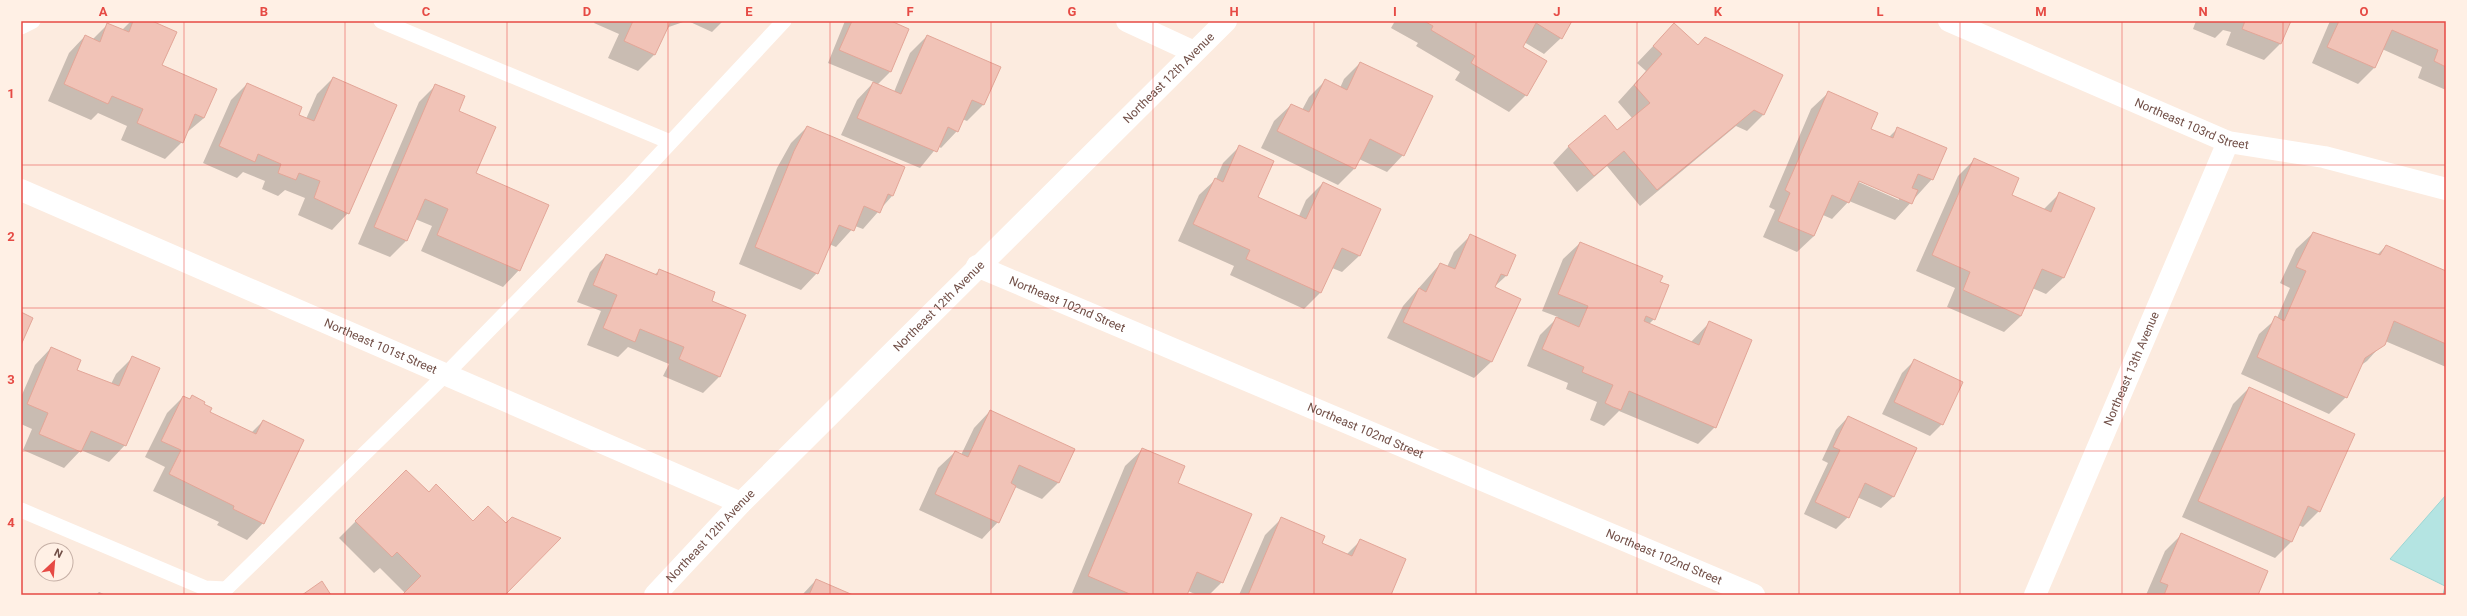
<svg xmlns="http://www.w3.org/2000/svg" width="2467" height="616" viewBox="0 0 2467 616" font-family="Roboto,sans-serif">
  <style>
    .water { fill: #b4e4e2; stroke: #9bd6d4 }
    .shadow { fill: #0003; fill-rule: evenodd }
    .building { fill: #f1c3b7; stroke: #e3a698 }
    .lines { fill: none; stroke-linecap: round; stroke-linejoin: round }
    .service { stroke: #fff; stroke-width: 15 }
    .minor { stroke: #fff; stroke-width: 22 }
    .grid { fill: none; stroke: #e64a44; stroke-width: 1; stroke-opacity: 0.55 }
    .labels { text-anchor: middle; stroke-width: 3; stroke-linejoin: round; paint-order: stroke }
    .street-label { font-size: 12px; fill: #714f47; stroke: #fff0e5 }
    .neatline { fill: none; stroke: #e64a44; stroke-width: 1.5 }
    .grid-label { font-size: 13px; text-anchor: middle; font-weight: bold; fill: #e64a44 }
  </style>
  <rect width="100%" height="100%" fill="#fcebdf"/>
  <path class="water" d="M2446,495v100h-3l2,-9 -55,-27z"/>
  <g class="shadow">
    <path d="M131,21h18l12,44 43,53 -19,16 -3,8 -17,17 -44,-19 6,-14 -29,-13 -7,7 -43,-19 21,-48 16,-17 7,4 16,-16 14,6z"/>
    <path d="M595,21h91l-20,7 -12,27 -16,16 -30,-13 11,-24 -25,-11z"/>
    <path d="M688,21h35l-11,11z"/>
    <path d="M845,21h44l19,8 -18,43 -13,13 17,7 16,-39 17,-17 72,31 -16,38 -16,16 -5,-2 -5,12 -16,17 -3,-2 -18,22 -79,-33 16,-35 17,-18 -46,-19z"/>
    <path d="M1395,21h176l-10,17 -17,16 -20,-12 -3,6 24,14 -19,33 -17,17 -54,-32 5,-8 -44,-26 2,-3 -27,-15z"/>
    <path d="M2196,21h94l-10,23 -16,16 -38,-15 5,-13 -8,-2 -8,8 -22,-9z"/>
    <path d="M2330,21h116v69l-28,-12 4,-11 -40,-18 -7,18 -17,17 -46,-21z"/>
    <path d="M1674,24l23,22 85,29 -19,40 -16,16 -11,-5 -96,80 -33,-40 -30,26 -24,-29 16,-17 47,-15 16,-13 -14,-16 28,-31 -9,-8z"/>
    <path d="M1360,63l43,92 -16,17 -28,-13 -4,9 -17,17 -77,-37 13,-27 17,-16 11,5 7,-13 16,-16 15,7 4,-9z"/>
    <path d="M333,78l15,135 -16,17 -34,-15 7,-17 -20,-8 -7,6 -16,-7 3,-8 -22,-9 -6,6 -34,-15 28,-63 16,-16 59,35 11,-25z"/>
    <path d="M436,85l22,27 16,62 45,96 -16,17 -82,-36 11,-25 -17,-7 -9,22 -16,16 -32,-13 61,-142z"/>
    <path d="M1828,93l42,36 18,9 10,-10 34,51 -37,41 -46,-19 -17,18 -9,-4 -9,21 -17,16 -34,-15 12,-27 -6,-3 42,-98zM1855,178l44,20v2l-45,-20z"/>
    <path d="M807,127l85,69 -29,33 -8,-3 -19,21 -7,-3 -12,29 -16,17 -62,-26 38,-96 14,-25z"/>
    <path d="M1240,146l17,51 42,19 7,-16 17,-17 57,27 -21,46 -17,16 -10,-4 -11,24 -17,17 -74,-34 4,-9 -56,-25 21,-46 17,-16 7,-16z"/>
    <path d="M1974,160l37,35 32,15 17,-17 34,16 -31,69 -17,16 -14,-6 -11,28 -17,16 -57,-25 8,-19 -39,-17 42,-95z"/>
    <path d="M2313,233l64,22 9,-9 60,27v94l-61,-26 -18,20 -7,5 -14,31 -17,17 -88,-40 18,-40 18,-16 13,-30 -10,-5 16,-34z"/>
    <path d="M1470,236l45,20 -9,20 -12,11 26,12 -29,63 -17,16 -87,-40 16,-32 37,-42 7,3 7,-15z"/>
    <path d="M1580,243l79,39 -5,37 -5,5 42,18 18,-19 6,104 -17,17 -79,-33 -15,15 -14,-6 7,-18 -31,-13 2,-6 -41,-17 13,-31 18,-18 -16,-6 21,-52z"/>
    <path d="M606,256l48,19 6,-5 51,31 9,75 -17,17 -40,-17 6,-12 -41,-17 -10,10 -31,-12 14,-34 -24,-9 13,-30z"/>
    <path d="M51,348l24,22 36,14 5,-10 16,-16 -7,87 -16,17 -28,-12 -17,18 -41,-18 9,-21 -11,-5v-27l14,-32z"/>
    <path d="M1914,361l28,63 -12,12 -48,-22 20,-41z"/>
    <path d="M2249,388l70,123 -16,16 -5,-2 -7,17 -16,16 -93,-41 51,-113z"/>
    <path d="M192,396l17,16 42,21 12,-12v102l-16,17 -30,-15 2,-3 -66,-31 12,-24 -20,-10 22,-44 16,-16 6,3z"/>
    <path d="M990,411l83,39 -15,33 -16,16 -27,-12 -17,35 -16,17 -63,-29 19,-42 17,-16 6,3 13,-27z"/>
    <path d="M1848,417l46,79 -13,12 -24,-11 -9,20 -12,12 -32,-15 24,-51 -6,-3 14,-30z"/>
    <path d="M1142,450l34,34 46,98 -13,13h-12l-9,-4 -2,4h-109l-5,-2 53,-127z"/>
    <path d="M406,471l97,124h-100l2,-2 -25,-25 -6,5 -35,-35z"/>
    <path d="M1282,518l38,26 26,11 14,-14 30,54h-151l26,-60z"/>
    <path d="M2182,534l74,61h-110l19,-44z"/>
    <path d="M816,580l34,15h-48z"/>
    <path d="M99,592l7,3h-10z"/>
  </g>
  <g class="building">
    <path d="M133,21h19l25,11 -15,33 55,24 -13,29 -9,-4 -12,29 -46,-20 6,-14 -31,-13 -4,8 -44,-20 21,-49 15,7 7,-19 22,9z"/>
    <path d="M633,21h38l-16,34 -31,-14z"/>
    <path d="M852,21h39l18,8 -18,43 -52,-22z"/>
    <path d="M1424,21h148l-10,18 -26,-16 -13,24 24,14 -20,35 -56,-33 4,-7 -44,-26 2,-4z"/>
    <path d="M2245,21h46l-10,23 -39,-15z"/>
    <path d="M2339,21h107v46l-12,-6 4,-11 -46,-20 -17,38 -48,-21z"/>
    <path d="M1674,23l24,22 7,-8 78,38 -19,40 -10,-5 -97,80 -33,-39 -30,25 -26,-30 37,-31 12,15 33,-27 -16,-18 28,-31 -9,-8z"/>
    <path d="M927,35l74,32 -17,38 -12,-5 -14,32 -10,-5 -11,25 -80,-34 16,-36 28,12z"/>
    <path d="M1360,62l73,34 -29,60 -34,-17 -15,30 -78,-38 14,-27 18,8 16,-33 22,11z"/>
    <path d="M333,77l64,28 -48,109 -35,-16 6,-17 -21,-8 -3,7 -18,-7 3,-9 -23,-10 -3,8 -36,-16 28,-63 55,24 -3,8 15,6z"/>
    <path d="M435,84l30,12 -6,15 37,16 -20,46 73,32 -29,66 -83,-36 11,-26 -23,-10 -18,42 -33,-14z"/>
    <path d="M1828,91l50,22 -7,16 22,9 4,-11 50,21 -14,32 -15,-6 -6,14 6,2 -6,14 -53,-23 -10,22 -17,-8 -18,41 -36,-15 12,-28 -5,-3z"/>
    <path d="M807,126l98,41 -12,29 -5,-2 -8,19 -16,-7 -10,25 -15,-6 -21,49 -63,-27 39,-96z"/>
    <path d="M1239,145l35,16 -16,36 48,22 17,-37 58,27 -21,47 -18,-8 -21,45 -75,-34 4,-9 -57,-26 22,-46 8,4z"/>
    <path d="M1974,158l45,20 -7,17 39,17 8,-20 36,16 -31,70 -22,-9 -21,47 -58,-26 7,-18 -38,-17z"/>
    <path d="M2313,232l67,23 6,-10 60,26v73l-52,-23 -9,24 -20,13 -18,40 -90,-41 18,-41 9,5 22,-50 -10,-4z"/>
    <path d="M1470,234l46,21 -9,21 -6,-2 -6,13 26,12 -29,63 -89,-40 16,-34 7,4 14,-29 15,6z"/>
    <path d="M1580,242l83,34 -3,6 9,3 -14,35 -9,-4 -2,5 55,24 10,-24 43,19 -36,88 -87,-37 -8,19 -8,-3 -8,-4 8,-18 -31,-13 2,-5 -42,-18 14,-32 23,10 9,-21 -30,-12z"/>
    <path d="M606,254l51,21 2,-6 56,23 -3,9 34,14 -26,62 -41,-18 5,-12 -44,-18 -5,13 -32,-14 14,-33 -24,-10z"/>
    <path d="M21,312l12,6 -12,27z"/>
    <path d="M51,347l30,13 -4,10 42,16 13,-30 28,12 -34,78 -35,-15 -10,21 -42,-18 9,-21 -21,-9z"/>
    <path d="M1914,359l49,23 -20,43 -49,-23z"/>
    <path d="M2249,387l106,47 -35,78 -12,-6 -16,36 -94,-41z"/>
    <path d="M192,395l13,7 -1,2 8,4 -2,4 46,22 7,-14 41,20 -40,84 -31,-15 1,-3 -65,-32 12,-24 -20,-9 22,-45 7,3z"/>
    <path d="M990,410l85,39 -16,34 -40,-18 -8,18 5,3 -17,37 -64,-29 20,-43 13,6z"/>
    <path d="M1848,416l69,32 -23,49 -29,-14 -16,35 -34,-16 25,-52 -7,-3z"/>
    <path d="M1142,448l43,18 -7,17 74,31 -29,69 -26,-11 -10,23h-55l-44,-19z"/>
    <path d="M406,470l23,22 7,-8 37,37 15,-15 18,17 6,-6 49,21 -56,57h-103l19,-19 -24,-24 -5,5 -37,-36z"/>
    <path d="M1281,517l44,19 -3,7 30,13 8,-17 46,20 -15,36h-143z"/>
    <path d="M2181,533l87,38 -10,24h-94l4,-10 -8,-3z"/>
    <path d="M816,579l37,16h-44z"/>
    <path d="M322,581l9,14h-29z"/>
  </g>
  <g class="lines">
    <g class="service">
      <path d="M381,21l289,121"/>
      <path d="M21,27l12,-6"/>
      <path d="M21,510l184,78 21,1 219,-214 183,-187 156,-167"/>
    </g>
    <g class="minor">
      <path d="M1127,21l67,31"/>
      <path id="s1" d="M1949,21l279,121 96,15 122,32"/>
      <path id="s2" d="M21,190l720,313"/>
      <path id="s3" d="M977,266l777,329"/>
      <path id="s4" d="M655,595l86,-92 485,-482"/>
      <path id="s5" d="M2035,595l193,-453"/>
    </g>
  </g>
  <path class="grid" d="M184,21v574M345,21v574M507,21v574M668,21v574M830,21v574M991,21v574M1153,21v574M1314,21v574M1476,21v574M1637,21v574M1799,21v574M1960,21v574M2122,21v574M2283,21v574M21,165h2425M21,308h2425M21,451h2425"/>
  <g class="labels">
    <g class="street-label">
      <text dy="4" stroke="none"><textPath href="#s4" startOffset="729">Northeast 12th Avenue</textPath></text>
      <text dy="4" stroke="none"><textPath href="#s1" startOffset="264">Northeast 103rd Street</textPath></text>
      <text dy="4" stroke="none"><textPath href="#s3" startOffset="98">Northeast 102nd Street</textPath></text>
      <text dy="4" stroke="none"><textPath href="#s4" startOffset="405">Northeast 12th Avenue</textPath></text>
      <text dy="4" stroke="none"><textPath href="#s2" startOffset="392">Northeast 101st Street</textPath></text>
      <text dy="4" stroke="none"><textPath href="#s5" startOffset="246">Northeast 13th Avenue</textPath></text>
      <text dy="4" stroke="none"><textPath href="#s3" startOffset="422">Northeast 102nd Street</textPath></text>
      <text dy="4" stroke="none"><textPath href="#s4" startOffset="81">Northeast 12th Avenue</textPath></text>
      <text dy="4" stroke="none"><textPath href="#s3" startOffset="746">Northeast 102nd Street</textPath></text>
    </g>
  </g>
  <rect width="2467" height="616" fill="none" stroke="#fff0e5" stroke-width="44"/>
  <g transform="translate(54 562) rotate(26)"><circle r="19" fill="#fff0e5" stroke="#c6b0a6"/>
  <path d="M0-3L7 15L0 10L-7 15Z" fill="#e64a44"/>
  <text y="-6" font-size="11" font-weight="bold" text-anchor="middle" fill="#714f47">N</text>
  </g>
  <rect x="22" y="22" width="2423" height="572" class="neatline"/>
  <g class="grid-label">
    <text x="103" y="16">A</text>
    <text x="264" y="16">B</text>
    <text x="426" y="16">C</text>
    <text x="587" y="16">D</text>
    <text x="749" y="16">E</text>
    <text x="910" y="16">F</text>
    <text x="1072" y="16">G</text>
    <text x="1234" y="16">H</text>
    <text x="1395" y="16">I</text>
    <text x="1557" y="16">J</text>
    <text x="1718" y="16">K</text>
    <text x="1880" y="16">L</text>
    <text x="2041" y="16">M</text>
    <text x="2203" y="16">N</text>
    <text x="2364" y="16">O</text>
    <text x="11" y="98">1</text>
    <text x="11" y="241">2</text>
    <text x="11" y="384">3</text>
    <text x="11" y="527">4</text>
  </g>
</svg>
